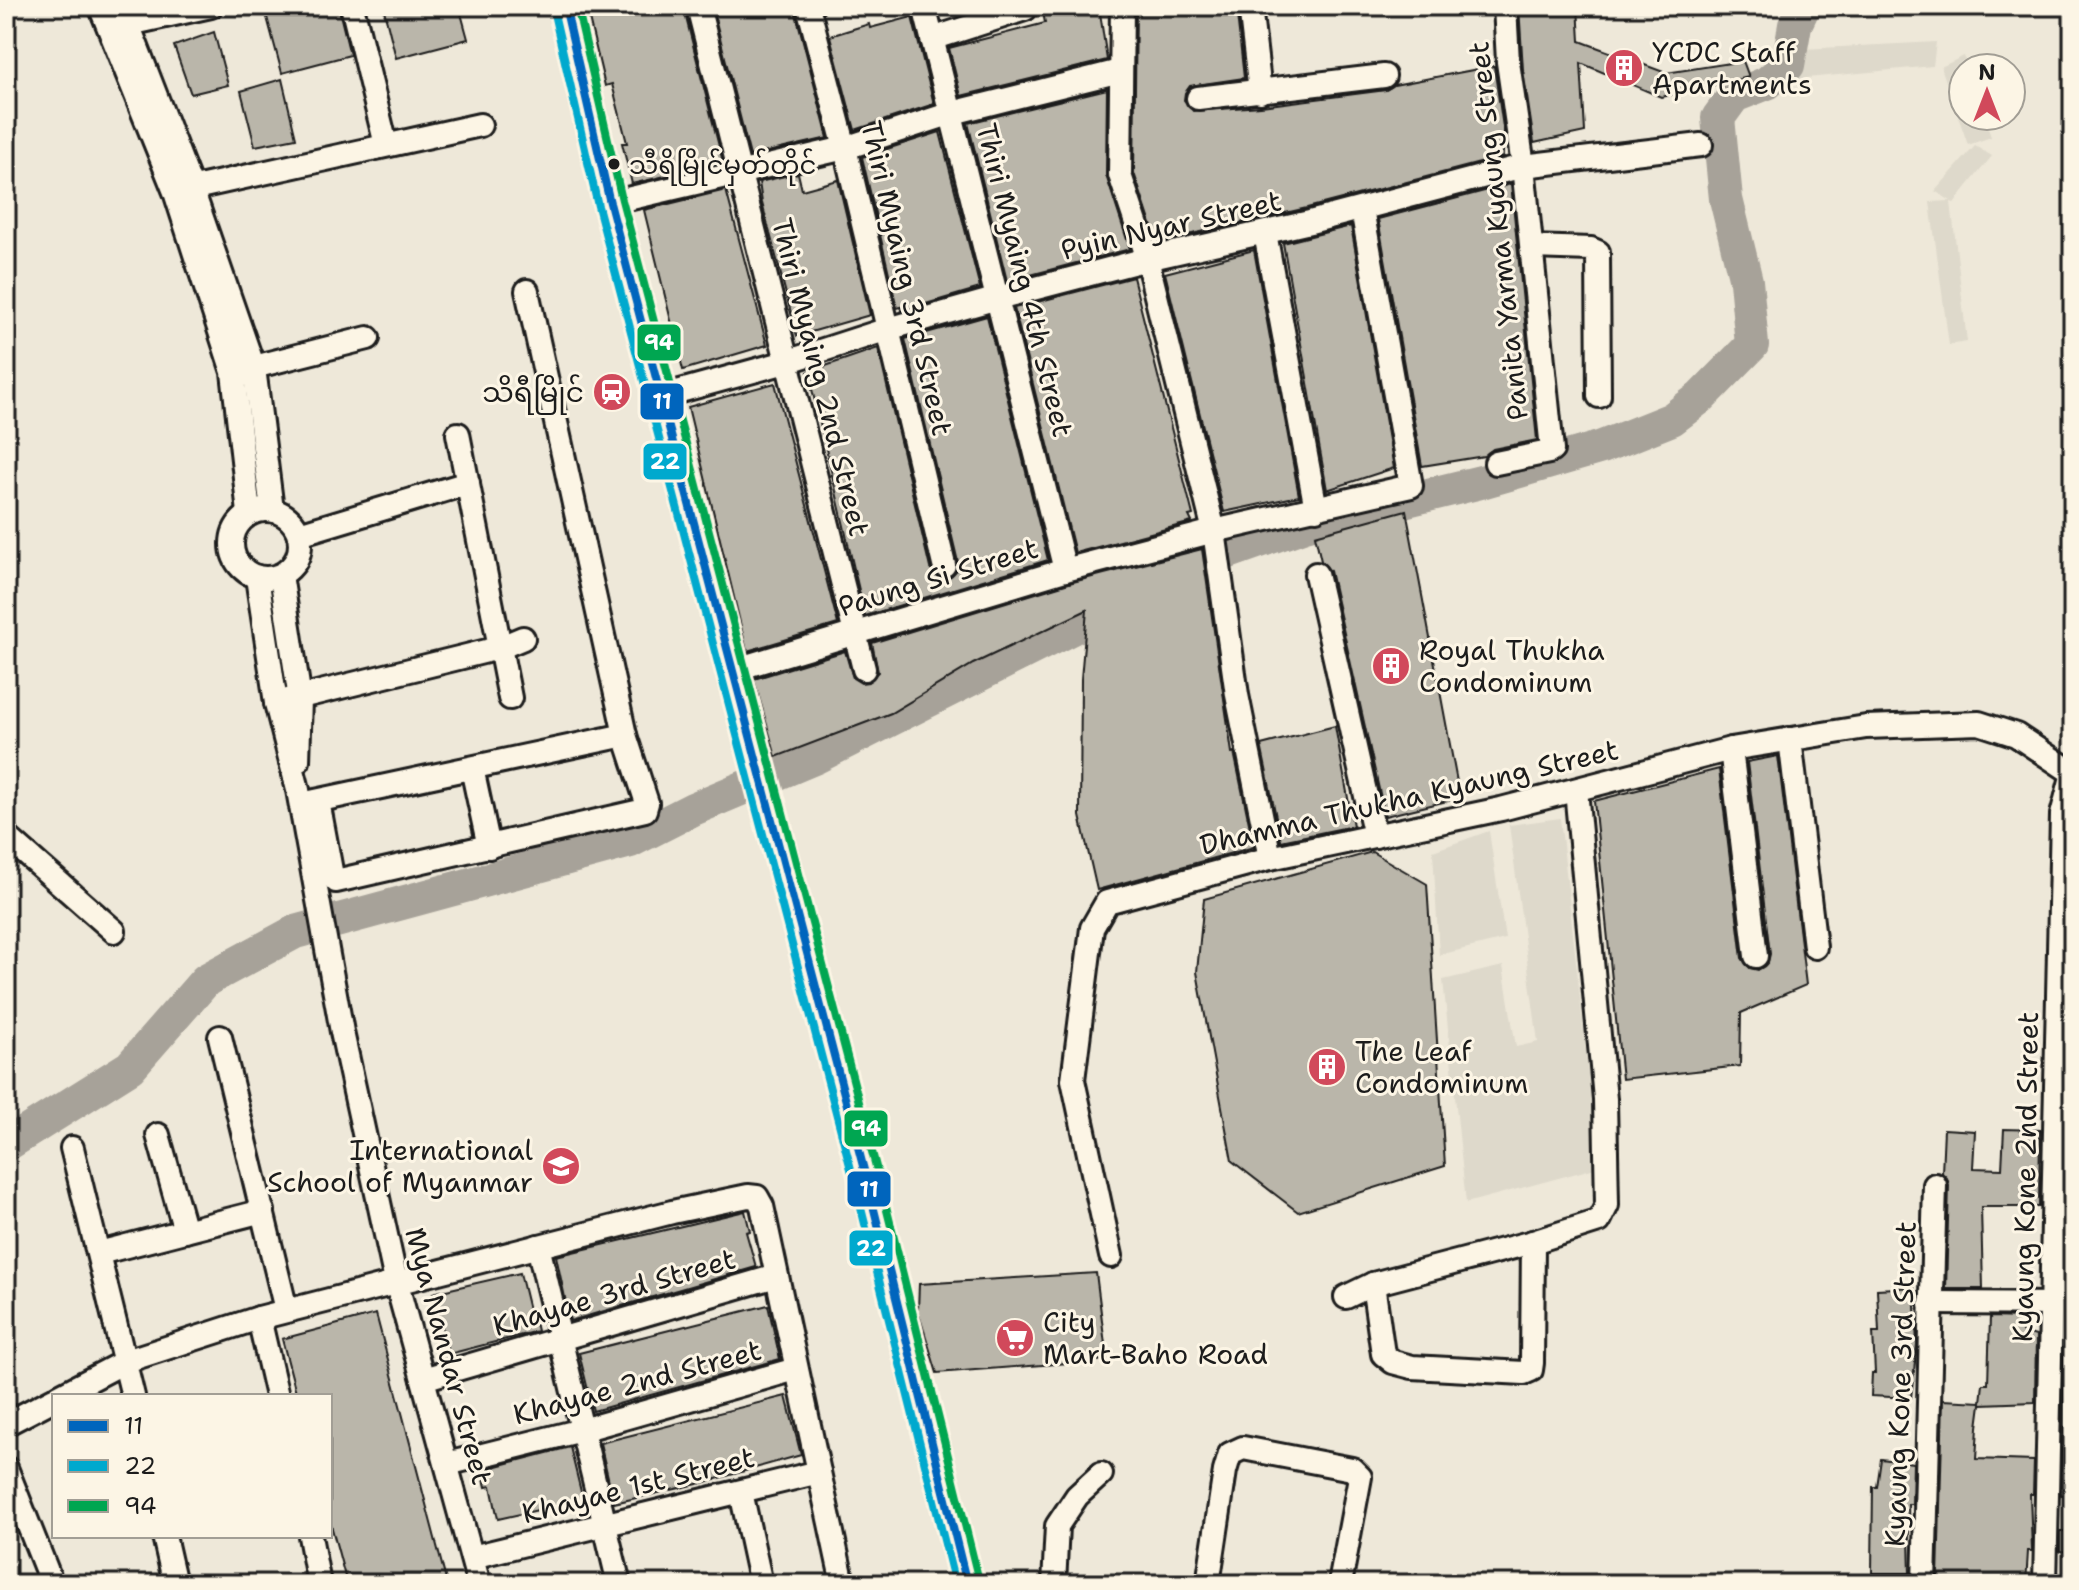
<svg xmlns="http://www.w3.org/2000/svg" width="2079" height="1590" viewBox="0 0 2079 1590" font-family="'Shantell Sans','Noto Sans Myanmar',sans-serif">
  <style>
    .built { fill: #ded9cb }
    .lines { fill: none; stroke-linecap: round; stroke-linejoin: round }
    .river { stroke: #a7a299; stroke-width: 34 }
    .building { fill: #bab6aa; stroke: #1c1c1c; stroke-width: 2 }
    .minor-casing { stroke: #1c1c1c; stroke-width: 28 }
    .secondary-casing { stroke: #1c1c1c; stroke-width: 36 }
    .minor { stroke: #fcf5e5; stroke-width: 22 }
    .secondary { stroke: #fcf5e5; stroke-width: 30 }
    .bus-1-casing { stroke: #fcf5e5; stroke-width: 14 }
    .bus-2-casing { stroke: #fcf5e5; stroke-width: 14 }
    .bus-3-casing { stroke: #fcf5e5; stroke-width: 14 }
    .bus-1 { stroke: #0065bd; stroke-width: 8 }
    .bus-2 { stroke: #00a9ce; stroke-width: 8 }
    .bus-3 { stroke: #00a651; stroke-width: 8 }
    .bus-dot { fill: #1c1c1c; stroke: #fcf5e5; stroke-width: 3 }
    .labels { text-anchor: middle; stroke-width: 6; stroke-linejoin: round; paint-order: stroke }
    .bus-label { font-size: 26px; fill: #1c1c1c; stroke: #fcf5e5; text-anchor: start }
    .poi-label { font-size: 28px; fill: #1c1c1c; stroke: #fcf5e5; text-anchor: start }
    .street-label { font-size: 28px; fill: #1c1c1c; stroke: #fcf5e5 }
    .line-badge { stroke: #fcf5e5; stroke-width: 3 }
    .badge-label { font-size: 22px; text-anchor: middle; font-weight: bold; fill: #fff }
  </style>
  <rect width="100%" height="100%" fill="#eee8d9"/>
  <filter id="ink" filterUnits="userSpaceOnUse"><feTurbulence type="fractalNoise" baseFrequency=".0125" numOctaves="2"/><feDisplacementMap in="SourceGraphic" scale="16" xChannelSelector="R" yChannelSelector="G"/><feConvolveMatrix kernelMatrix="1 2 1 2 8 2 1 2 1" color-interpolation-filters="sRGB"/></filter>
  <g filter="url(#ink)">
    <g class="built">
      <path d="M1936,42l-3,24 -137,13 6,-30z"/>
      <path d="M1964,56l4,12h-5v48h21l7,21 -23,8 -27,-78z"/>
      <path d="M1975,146l17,10 -38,47 -3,-1 16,140 -18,3 -19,-143 21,-1 -16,-10z"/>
      <path d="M1560,818l39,349 -133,36 -23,-223 60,-14 13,81 22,-5 -29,-217z"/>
      <path d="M1489,831l16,108 -66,16 -6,-104z"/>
    </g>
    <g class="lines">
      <path class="river" d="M6,1145l124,-78 76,-87 89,-48 335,-91 63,-32 123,-52 393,-198 96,-34 180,-44 117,-34 70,-28 29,-22 51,-52 -6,-64 -20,-82 -8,-81 16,-22 33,-13 21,-18 7,-40 9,-19"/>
    </g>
    <g class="building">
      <path d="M264,6h74l12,49 -68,18z"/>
      <path d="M383,6h76l9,33 -72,19z"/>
      <path d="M586,6h97l40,156 -91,22 -10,-41h5l-15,-59 -7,2z"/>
      <path d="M746,6h48l34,132 -78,18 -36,-142z"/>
      <path d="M1042,6h57l8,54 -146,36 -12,-48 96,-25z"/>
      <path d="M1136,6h100l8,72 -54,8 -5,7 -1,7 9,11 68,-5 125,-16 8,-5 100,-19 9,61v30l-196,51 -150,34 -23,-69z"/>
      <path d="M1519,6h59l2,35 86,32 77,-12 6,16 -88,20 -80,-34 4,69 -51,11 -11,-73z"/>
      <path d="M912,17l22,87 -79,26 -25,-94 39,-12 1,4z"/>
      <path d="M214,32l14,53 -37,9 -17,-48z"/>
      <path d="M282,79l14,59 -41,8 -14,-55z"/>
      <path d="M1107,89l-1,86 24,74 -123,32 -39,-158z"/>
      <path d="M940,132l40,156 -78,23 -1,-4 -4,1 -35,-151z"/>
      <path d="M798,173l4,17 36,-10 32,135 -73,21 -35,-133 -3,-21z"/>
      <path d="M1511,184l26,256 -44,9 -9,7 -62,10 -44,-247z"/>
      <path d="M726,190l41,155 -84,25 -39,-160z"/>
      <path d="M1351,226l43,242 -67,22 -44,-247z"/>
      <path d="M1254,250l45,246 -75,16 -59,-239z"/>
      <path d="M1133,277l60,238 -4,1 3,6 -117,31 -61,-245z"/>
      <path d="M987,316l61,244 -183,56 -57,-244 70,-24 52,220 9,10h9l9,-8 1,-8 -53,-223z"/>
      <path d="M775,383l63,241 -91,27 -59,-244z"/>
      <path d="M1406,510l54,288 -75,18 -55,-245 -9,-10 -6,-26z"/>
      <path d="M1202,549l30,204 2,-1 20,95 -157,43 -17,-74 1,-137 6,-69 -114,54 -82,49 -115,44 -22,-78 91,-28 8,27 8,5 7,-1 10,-10 -6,-29 197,-60z"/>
      <path d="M1335,726l18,100 -72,15 -20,-96z"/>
      <path d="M1778,756l28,229 -65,28 -1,53 -118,13 -28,-278 125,-32 23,189 8,10 8,2 10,-8 2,-8 -23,-192z"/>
      <path d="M1372,852l55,32 18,282 -147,46 -66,-51 -35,-189 7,-73z"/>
      <path d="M1944,1129l31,2 -2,37 29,1 2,-40 36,1 -1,77h-58l2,82h-37l3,-104 -2,-7 -5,-5z"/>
      <path d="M2069,1141h4v137h-7z"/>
      <path d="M745,1211l5,20 -4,1 10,35 -186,54 -14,-65z"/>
      <path d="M520,1273l9,37 3,-1 5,22 -88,23 -16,-61z"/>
      <path d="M1096,1273l11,87 -170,13 -19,-62 1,-27z"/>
      <path d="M1914,1287l3,57 -6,54 -40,-2 1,-23h3l-2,-41h6l-2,-43z"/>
      <path d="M768,1305l12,54 -187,52 -14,-58z"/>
      <path d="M376,1314l71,270h-100l-17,-63v-125h-33l-15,-57z"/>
      <path d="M1990,1317l32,1v14l14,4 -1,66 -54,2 -3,23 -2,32 58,2 -1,33h-3l2,57h-4l-2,33h-38l-50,-6 5,-178 38,2 2,-18h5z"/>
      <path d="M2065,1318h8v177h-12z"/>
      <path d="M786,1396l15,59 -99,28 -88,20 -14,-60z"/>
      <path d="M570,1447l13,53 -85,19 -7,-33 -5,1 -4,-17z"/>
      <path d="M1881,1459l32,4 -1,41h-4l2,69h-38l1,-86h4z"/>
      <path d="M2060,1531h13v21l-13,-1z"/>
    </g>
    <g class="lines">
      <defs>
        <g id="minor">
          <path d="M100,6l75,186 58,180 16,141"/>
          <path d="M121,6l71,183 62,179 18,142"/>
          <path d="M352,6l34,139"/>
          <path d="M698,6l166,663"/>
          <path d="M808,6l37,142 99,417"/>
          <path d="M924,6l141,564"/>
          <path d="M1122,6l-2,169 24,72 70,284 23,164 33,163"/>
          <path d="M1250,6l10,86"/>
          <path d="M129,24l82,-18"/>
          <path d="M932,39l93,-30"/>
          <path d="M1198,98l186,-22"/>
          <path d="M181,191l299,-66"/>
          <path d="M610,203l235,-55 107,-35 168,-42"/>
          <path d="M1265,233l51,276"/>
          <path d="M1532,247l59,2 7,3 1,144"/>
          <path d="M242,370l126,-32"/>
          <path d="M662,396l124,-34 102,-33 110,-31 149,-39 163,-37 213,-56 178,-21"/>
          <path d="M458,434l52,264"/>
          <path d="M1496,463l53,-11 3,-2 -29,-284 -15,-104 -3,-56"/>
          <circle cx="266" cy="544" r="34"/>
          <path d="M299,534l169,-51"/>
          <path d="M1316,574l59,262"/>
          <path d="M281,575l19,124 -2,62"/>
          <path d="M257,577l19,126 22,87 44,242 54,249 83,303"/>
          <path d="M730,671l335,-101 149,-39 197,-45 -49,-277"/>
          <path d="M276,703l223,-55 24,-10"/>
          <path d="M1790,739l25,208"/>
          <path d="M1731,749l25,207"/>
          <path d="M472,768l17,79"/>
          <path d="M318,801l14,75 4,5 309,-71 2,-7 -22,-68 -98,-444"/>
          <path d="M306,803l319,-68"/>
          <path d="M6,836l108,95"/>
          <path d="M220,1037l66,273"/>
          <path d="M158,1135l27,96"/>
          <path d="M72,1148l61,248"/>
          <path d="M538,1246l81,338"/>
          <path d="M99,1253l164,-42"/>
          <path d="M1111,1256l-38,-176 19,-152 15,-26 163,-44 231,-49 230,-60 135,-22 113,-4 37,12 57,38"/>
          <path d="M1373,1284l10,70 10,8 19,5 112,6 7,-3 1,-7 1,-121"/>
          <path d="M1346,1297l27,-13 160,-42 66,-21 8,-16 -2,-106 -29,-309"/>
          <path d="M1931,1303l142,1"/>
          <path d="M259,1318l18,78"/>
          <path d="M423,1379l353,-103"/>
          <path d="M59,1396l67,-35 133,-43 413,-106 76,-16 9,1 5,9 81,378"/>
          <path d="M6,1424l48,-25"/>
          <path d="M447,1464l135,-34 214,-61"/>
          <path d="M6,1468l46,116"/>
          <path d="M741,1492l20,92"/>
          <path d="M164,1536l11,48"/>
          <path d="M310,1536l9,48"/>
          <path d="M472,1557l347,-85"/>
          <path d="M1054,1584l3,-58 20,-30 24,-22"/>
          <path d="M1208,1584l17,-113 5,-17 13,-6 109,21 8,8 -20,107"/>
          <path d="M1924,1584l11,-399"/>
          <path d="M2045,1584l17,-769 11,-42"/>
        </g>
        <path id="secondary" d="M565,6l45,197 259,986 98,395"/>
      </defs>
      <use href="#minor" class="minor-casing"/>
      <use href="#secondary" class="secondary-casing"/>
      <use href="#minor" class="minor"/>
      <use href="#secondary" class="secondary"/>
      <defs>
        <path id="bus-1" d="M565,6l45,197 259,986 98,395"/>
        <path id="bus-2" d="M553,9l45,197 259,986 98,392"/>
        <path id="bus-3" d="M577,6l45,194 259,986 98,395"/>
      </defs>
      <use href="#bus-1" class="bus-1-casing"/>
      <use href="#bus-2" class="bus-2-casing"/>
      <use href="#bus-3" class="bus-3-casing"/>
      <use href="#bus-1" class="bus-1"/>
      <use href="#bus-2" class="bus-2"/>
      <use href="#bus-3" class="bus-3"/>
    </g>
  </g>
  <defs>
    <symbol id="building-disc" viewBox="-11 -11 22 22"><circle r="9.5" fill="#d1495b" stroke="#fcf5e5"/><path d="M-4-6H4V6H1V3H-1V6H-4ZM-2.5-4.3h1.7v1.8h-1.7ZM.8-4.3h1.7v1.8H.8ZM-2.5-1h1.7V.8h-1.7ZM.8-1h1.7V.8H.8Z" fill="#fff"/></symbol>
    <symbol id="station-disc" viewBox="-11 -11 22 22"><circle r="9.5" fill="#d1495b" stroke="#fcf5e5"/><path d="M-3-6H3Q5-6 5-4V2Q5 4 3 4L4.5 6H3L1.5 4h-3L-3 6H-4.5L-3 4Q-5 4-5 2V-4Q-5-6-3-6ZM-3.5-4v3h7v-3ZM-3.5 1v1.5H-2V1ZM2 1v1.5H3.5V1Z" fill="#fff"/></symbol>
    <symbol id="school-disc" viewBox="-11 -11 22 22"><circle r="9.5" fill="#d1495b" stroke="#fcf5e5"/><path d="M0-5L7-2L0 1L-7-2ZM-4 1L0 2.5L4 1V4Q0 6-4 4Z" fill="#fff"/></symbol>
    <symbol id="supermarket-disc" viewBox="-11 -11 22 22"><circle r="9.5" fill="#d1495b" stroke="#fcf5e5"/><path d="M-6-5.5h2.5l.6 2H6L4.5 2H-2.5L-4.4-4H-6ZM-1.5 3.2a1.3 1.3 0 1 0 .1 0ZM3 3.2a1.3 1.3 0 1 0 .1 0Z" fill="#fff"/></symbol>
  </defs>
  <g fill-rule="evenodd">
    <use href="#building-disc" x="1602" y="46" width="44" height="44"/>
    <use href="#station-disc" x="590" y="370" width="44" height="44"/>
    <use href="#building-disc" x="1369" y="644" width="44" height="44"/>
    <use href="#building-disc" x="1305" y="1045" width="44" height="44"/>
    <use href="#school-disc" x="539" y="1144" width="44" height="44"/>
    <use href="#supermarket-disc" x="993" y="1316" width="44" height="44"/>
  </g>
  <circle class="bus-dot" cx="614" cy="164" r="7"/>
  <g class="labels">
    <g class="bus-label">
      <text x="629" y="174">သီရိမြိုင်မှတ်တိုင်</text>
    </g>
    <g class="poi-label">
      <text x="1652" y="62">YCDC Staff<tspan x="1652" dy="32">Apartments</tspan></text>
      <text x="584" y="402" text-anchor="end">သိရီမြိုင်</text>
      <text x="1419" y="660">Royal Thukha<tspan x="1419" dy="32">Condominum</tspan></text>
      <text x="1355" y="1061">The Leaf<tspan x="1355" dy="32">Condominum</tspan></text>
      <text x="533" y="1160" text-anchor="end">International<tspan x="533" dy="32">School of Myanmar</tspan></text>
      <text x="1043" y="1332">City<tspan x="1043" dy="32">Mart-Baho Road</tspan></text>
    </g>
    <g class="street-label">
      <text transform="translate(1171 225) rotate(-13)" y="10">Pyin Nyar Street</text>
      <text transform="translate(1498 231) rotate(-96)" y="10">Panita Yarma Kyaung Street</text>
      <text transform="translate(907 278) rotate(77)" y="10">Thiri Myaing 3rd Street</text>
      <text transform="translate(1025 280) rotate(76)" y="10">Thiri Myaing 4th Street</text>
      <text transform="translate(821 377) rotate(76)" y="10">Thiri Myaing 2nd Street</text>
      <text transform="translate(938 577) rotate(-17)" y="10">Paung Si Street</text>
      <text transform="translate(1409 797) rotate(-13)" y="10">Dhamma Thukha Kyaung Street</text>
      <text transform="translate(2025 1177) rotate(-89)" y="10">Kyaung Kone 2nd Street</text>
      <text transform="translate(614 1292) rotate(-16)" y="10">Khayae 3rd Street</text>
      <text transform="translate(449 1356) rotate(75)" y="10">Mya Nandar Street</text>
      <text transform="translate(637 1382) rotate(-15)" y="10">Khayae 2nd Street</text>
      <text transform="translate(1900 1384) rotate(-88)" y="10">Kyaung Kone 3rd Street</text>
      <text transform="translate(638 1485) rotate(-14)" y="10">Khayae 1st Street</text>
    </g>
  </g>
  <g class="line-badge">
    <rect x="636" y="323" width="46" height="39" rx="8" fill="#00a651"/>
    <rect x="639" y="382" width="46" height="39" rx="8" fill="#0065bd"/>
    <rect x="642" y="442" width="46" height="39" rx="8" fill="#00a9ce"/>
    <rect x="843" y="1109" width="46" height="39" rx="8" fill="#00a651"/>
    <rect x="846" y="1170" width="46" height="38" rx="8" fill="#0065bd"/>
    <rect x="848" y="1229" width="46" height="38" rx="8" fill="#00a9ce"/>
  </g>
  <g class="badge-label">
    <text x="659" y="350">94</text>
    <text x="662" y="409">11</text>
    <text x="665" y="469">22</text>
    <text x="866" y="1136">94</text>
    <text x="869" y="1197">11</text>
    <text x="871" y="1256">22</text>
  </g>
  <rect width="2079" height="1590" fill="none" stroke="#fcf5e5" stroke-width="32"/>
  <rect x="16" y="16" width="2047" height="1558" fill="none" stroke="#1c1c1c" stroke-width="3" filter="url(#ink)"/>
  <rect x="52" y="1394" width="280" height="144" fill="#fcf5e5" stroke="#a29e95" stroke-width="2"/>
  <rect x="68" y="1420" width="40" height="12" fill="#0065bd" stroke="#a29e95" stroke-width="2"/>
  <text x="124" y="1434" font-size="24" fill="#1c1c1c">11</text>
  <rect x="68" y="1460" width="40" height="12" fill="#00a9ce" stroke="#a29e95" stroke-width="2"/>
  <text x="124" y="1474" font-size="24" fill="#1c1c1c">22</text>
  <rect x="68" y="1500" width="40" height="12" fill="#00a651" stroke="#a29e95" stroke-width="2"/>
  <text x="124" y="1514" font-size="24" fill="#1c1c1c">94</text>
  <g transform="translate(1987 92)"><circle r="38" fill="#fcf5e5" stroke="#a29e95" stroke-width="2"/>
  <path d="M0-6L14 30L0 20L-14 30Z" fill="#d1495b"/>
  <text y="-12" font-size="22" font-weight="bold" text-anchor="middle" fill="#1c1c1c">N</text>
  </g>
</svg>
